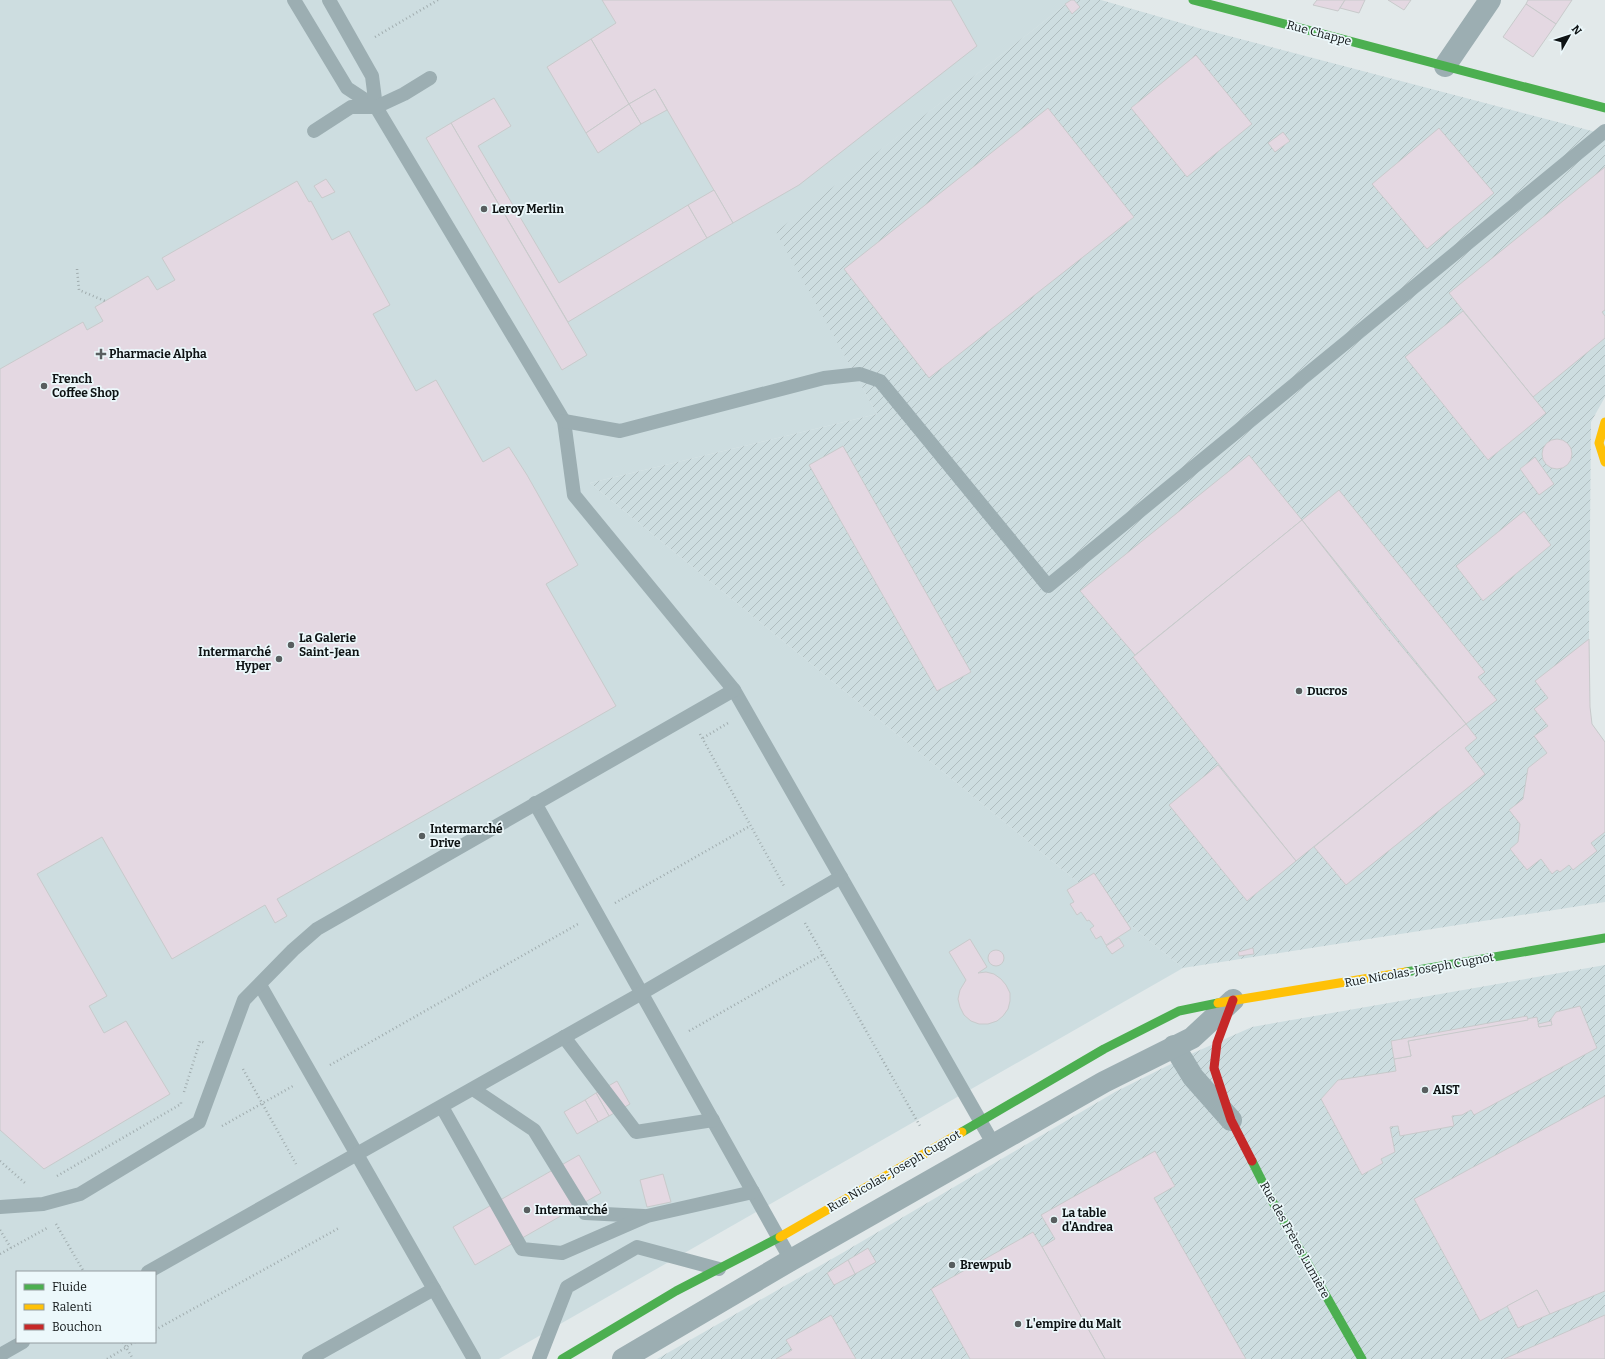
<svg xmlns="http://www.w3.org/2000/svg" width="1605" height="1359" viewBox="0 0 1605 1359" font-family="Bitter,serif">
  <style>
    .built { fill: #cddde0; fill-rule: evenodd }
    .industrial { fill: url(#industrial-furrows) }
    .building { fill: #e4d8e2; stroke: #c8cacb }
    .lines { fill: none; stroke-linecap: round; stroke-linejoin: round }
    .path { stroke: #a0acae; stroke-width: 2.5; stroke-dasharray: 1 3; stroke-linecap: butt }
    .lane { stroke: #9caeb2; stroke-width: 14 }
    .street { stroke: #9caeb2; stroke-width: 22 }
    .fast { stroke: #4caf50; stroke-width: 9 }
    .slow { stroke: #ffc107; stroke-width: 9 }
    .jam { stroke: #c62828; stroke-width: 9 }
    .poi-dot { fill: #585e5f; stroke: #ecf8fb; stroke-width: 1.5 }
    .labels { text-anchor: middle; stroke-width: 3.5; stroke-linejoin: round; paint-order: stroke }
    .street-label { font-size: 12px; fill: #0e1314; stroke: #ecf8fb }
    .poi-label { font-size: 12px; font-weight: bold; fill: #0e1314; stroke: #ecf8fb; text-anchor: start }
  </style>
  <defs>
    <pattern id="industrial-furrows" width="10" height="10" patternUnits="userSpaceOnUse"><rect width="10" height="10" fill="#cddde0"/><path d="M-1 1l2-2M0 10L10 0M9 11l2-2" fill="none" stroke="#afbdbf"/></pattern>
  </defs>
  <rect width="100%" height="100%" fill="#e2e9ea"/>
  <path class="built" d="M0,0h1071l-294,232 100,182 -287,69 593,485 -684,391h-499zM17,1272h138v70h-138z"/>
  <g class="industrial">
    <path d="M1071,0h30l101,29 390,102 13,8v258l-14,25 -2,217 1,68 2,17 13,18v160l-422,66 -593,-485 287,-69 -101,-182z"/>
    <path d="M1605,965v394h-948l187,-107 271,-160 76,-38 61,-27z"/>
  </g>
  <g class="building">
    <path d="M602,0h349l26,46 -178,139 -66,38 -78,-134 -26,15 -38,-65 25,-16z"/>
    <path d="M1071,0h3l6,7 -8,7 -7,-10z"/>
    <path d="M1317,0h28l-7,11 -25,-6z"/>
    <path d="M1345,0h20l-6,13 -19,-5z"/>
    <path d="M1388,0h23l-7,10z"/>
    <path d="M1528,0h44l-16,24 -30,-20z"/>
    <path d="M1526,4l30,20 -23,33 -30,-20z"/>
    <path d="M591,39l38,65 -43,29 -39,-66z"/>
    <path d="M1196,55l56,69 -65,53 -56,-69z"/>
    <path d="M655,89l12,21 -26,14 -12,-20z"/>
    <path d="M494,98l17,28 -33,20 81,137 129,-78 19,33 -139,84 -117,-199z"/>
    <path d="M629,104l12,20 -43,29 -12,-20z"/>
    <path d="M1048,108l86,109 -205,161 -85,-109z"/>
    <path d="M451,123l136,232 -25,15 -136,-232z"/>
    <path d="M1439,128l55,65 -67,56 -55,-65z"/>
    <path d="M1283,132l7,9 -15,11 -7,-9z"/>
    <path d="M1605,167v143l-3,2 3,4v22l-72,59 -84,-104z"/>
    <path d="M326,179l9,13 -13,6 -8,-12z"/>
    <path d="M297,181l12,21 2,-1 21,39 17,-9 41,74 -17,9 43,77 20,-11 47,82 26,-15 18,28 51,90 -32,19 70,122 -339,193 10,17 -12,7 -10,-18 -93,54 -70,-122 -65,37 70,122 -18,10 15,27 22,-12 44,73 -126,75 -44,-39v-761l83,-47 4,8 16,-9 -8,-14 53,-31 9,14 18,-10 -13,-22z"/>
    <path d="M714,190l19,33 -26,15 -19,-33z"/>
    <path d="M1463,311l83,102 -58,47 -83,-103z"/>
    <circle cx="1557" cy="454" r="15"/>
    <path d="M843,446l128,226 -34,19 -128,-226z"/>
    <path d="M1249,455l53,65 -167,135 -55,-64z"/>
    <path d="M1535,457l19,27 -15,11 -19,-26z"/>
    <path d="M1339,490l146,182 -7,5 19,23 -31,24 -164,-204z"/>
    <path d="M1524,511l27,34 -68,56 -27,-35z"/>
    <path d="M1302,520l82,105 82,99 -170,137 -163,-204z"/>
    <path d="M1589,639l1,68 2,17 13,18v90l-14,11 6,8 -24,19 -4,-5 -9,7 -3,-2 -5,4 -11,-15 -14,11 -17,-21 8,-7 2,-18 -11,-14 14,-11 5,-31 19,-15 -13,-17 14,-10 -14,-17 14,-11 -13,-17z"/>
    <path d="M1466,724l11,14 -12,10 20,26 -139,111 -32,-38z"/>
    <path d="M1218,765l78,96 -49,40 -78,-96z"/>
    <path d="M1094,873l37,56 -25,16 -5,-9 -5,3 -6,-10 4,-3 -5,-6 -2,1 -6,-9 -4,3 -7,-11 4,-2 -7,-12z"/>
    <path d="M1119,938l5,8 -12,8 -6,-8z"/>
    <path d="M970,939l17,28 -9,6 8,-1 8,2 7,5 5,6 4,8v8l-2,8 -5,7 -6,5 -9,3h-9l-8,-3 -7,-6 -4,-8 -2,-8 2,-9 6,-10 -17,-28z"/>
    <path d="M1253,948l1,6 -15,2 -1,-4z"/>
    <circle cx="996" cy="958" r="8"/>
    <path d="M1580,1006l17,42 -123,67 -3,-5 -9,5 -10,1 2,10 -54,10 -2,-10 -8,1 5,25 -14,7 2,4 -21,12 -41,-76 17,-19 58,-9 -2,-12 17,-3 -3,-15 129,-24 2,10 12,-2v-6l5,-7z"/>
    <path d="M1527,1016l1,4 -120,21 3,15 -17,3 -3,-18z"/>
    <path d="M1551,1021l1,4 -13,2 -1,-3z"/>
    <path d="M617,1081l13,23 -21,12 -13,-23z"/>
    <path d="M596,1093l13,23 -11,6 -13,-22z"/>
    <path d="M1605,1096v195l-55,23 -13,-24 -57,31 -66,-122z"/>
    <path d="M585,1100l13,22 -21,12 -13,-22z"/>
    <path d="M1155,1151l20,35 -21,12 92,161h-141l-63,-112 13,-8 -14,-24z"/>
    <path d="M579,1155l22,38 -126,72 -22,-38z"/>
    <path d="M663,1174l8,28 -24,5 -7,-27z"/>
    <path d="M1033,1232l9,15 63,112h-135l-39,-70z"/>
    <path d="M868,1248l8,14 -21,12 -7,-14z"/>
    <path d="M848,1260l7,14 -21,11 -7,-12z"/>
    <path d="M1537,1290l13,24 -32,14 -11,-22z"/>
    <path d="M831,1315l25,44h-80l16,-9 -6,-10z"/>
    <path d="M1605,1315v44h-101z"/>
  </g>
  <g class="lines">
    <g class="path">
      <path d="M375,37l63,-37"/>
      <path d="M77,269l2,21 26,11"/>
      <path d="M700,734l84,152"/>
      <path d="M703,738l25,-15"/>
      <path d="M615,903l135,-77"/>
      <path d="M805,923l115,203"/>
      <path d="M689,1031l133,-76"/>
      <path d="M330,1065l248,-141"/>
      <path d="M243,1069l53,95"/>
      <path d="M184,1092l16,-51 5,2"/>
      <path d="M222,1126l71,-40"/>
      <path d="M0,1161l25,22"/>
      <path d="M57,1176l124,-72v-2"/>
      <path d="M56,1224l28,48"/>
      <path d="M0,1230l11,18"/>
      <path d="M0,1254l49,-27"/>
      <path d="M155,1330l184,-102"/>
      <path d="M123,1342l10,17"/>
      <path d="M107,1359l28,-17"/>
    </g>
    <g class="lane">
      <path d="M294,0l53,88 29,19"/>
      <path d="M329,0l43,76 4,31 188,314 10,74 160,195 260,455"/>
      <path d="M314,131l37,-24h25l28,-13 26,-16"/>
      <path d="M564,421l56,10 204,-53 36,-4 20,7 168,205 557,-455"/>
      <path d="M535,803l256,457"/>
      <path d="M260,985l214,374"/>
      <path d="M564,1037l72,95 77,-12"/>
      <path d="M473,1089l61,41 51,83 59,3"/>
      <path d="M442,1107l80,142 40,4 85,-37 106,-24"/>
      <path d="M0,1207l43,-3 37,-10 119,-72 45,-122 49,-50 24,-21 417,-239"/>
      <path d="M148,1272l494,-279 199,-116"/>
      <path d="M0,1355l23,-13"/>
      <path d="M309,1359l125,-70"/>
      <path d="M539,1359l28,-72 70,-40 82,22"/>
    </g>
    <g class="street">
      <path d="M1445,66l45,-66"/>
      <path d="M1174,1046l19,31 38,43"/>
      <path d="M623,1359l168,-99 313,-178 88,-44 41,-38"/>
    </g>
    <g class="fast">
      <path d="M1193,0l412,108"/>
      <path d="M1406,972l199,-34"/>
      <path d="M962,1132l142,-83 75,-38 39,-8"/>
      <path d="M1252,1161l19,38 91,160"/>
      <path d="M562,1359l114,-68 104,-54"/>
    </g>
    <g class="slow">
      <path d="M1605,422l-6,21 6,19"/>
      <path d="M1218,1003l188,-31"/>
      <path d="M780,1237l182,-105"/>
    </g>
    <path class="jam" d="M1233,1000l-16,43 -3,25 17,52 21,41"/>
  </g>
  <g class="poi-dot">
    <circle cx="484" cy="209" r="4"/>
    <path d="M99 348h4v4h4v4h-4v4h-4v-4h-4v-4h4z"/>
    <circle cx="44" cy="386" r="4"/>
    <circle cx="291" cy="645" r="4"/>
    <circle cx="279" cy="659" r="4"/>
    <circle cx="1299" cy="691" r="4"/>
    <circle cx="422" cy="836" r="4"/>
    <circle cx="1425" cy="1090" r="4"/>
    <circle cx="527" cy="1210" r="4"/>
    <circle cx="1054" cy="1220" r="4"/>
    <circle cx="952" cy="1265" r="4"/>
    <circle cx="1018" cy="1324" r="4"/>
  </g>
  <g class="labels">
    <g class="street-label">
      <text transform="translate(1319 33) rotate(15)" y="4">Rue Chappe</text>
      <text transform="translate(1419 970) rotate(-10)" y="4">Rue Nicolas-Joseph Cugnot</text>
      <text transform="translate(894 1171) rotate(-30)" y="4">Rue Nicolas-Joseph Cugnot</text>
      <text transform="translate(1295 1240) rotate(61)" y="4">Rue des Frères Lumière</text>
    </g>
    <g class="poi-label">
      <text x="492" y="213">Leroy Merlin</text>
      <text x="109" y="358">Pharmacie Alpha</text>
      <text x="52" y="383">French<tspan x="52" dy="14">Coffee Shop</tspan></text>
      <text x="299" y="642">La Galerie<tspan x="299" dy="14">Saint-Jean</tspan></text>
      <text x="271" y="656" text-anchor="end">Intermarché<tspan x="271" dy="14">Hyper</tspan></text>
      <text x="1307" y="695">Ducros</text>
      <text x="430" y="833">Intermarché<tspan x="430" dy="14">Drive</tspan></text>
      <text x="1433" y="1094">AIST</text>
      <text x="535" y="1214">Intermarché</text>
      <text x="1062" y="1217">La table<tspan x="1062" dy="14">d'Andrea</tspan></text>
      <text x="960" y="1269">Brewpub</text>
      <text x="1026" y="1328">L'empire du Malt</text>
    </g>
  </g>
  <rect x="16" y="1271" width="140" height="72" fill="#ecf8fb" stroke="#939c9f"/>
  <rect x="24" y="1284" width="20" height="6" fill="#4caf50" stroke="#939c9f"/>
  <text x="52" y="1291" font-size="12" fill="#0e1314">Fluide</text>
  <rect x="24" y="1304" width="20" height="6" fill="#ffc107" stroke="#939c9f"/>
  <text x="52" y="1311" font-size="12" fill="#0e1314">Ralenti</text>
  <rect x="24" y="1324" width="20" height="6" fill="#c62828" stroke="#939c9f"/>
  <text x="52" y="1331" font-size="12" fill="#0e1314">Bouchon</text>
  <g transform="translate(1569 36) rotate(51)" stroke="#ecf8fb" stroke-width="3" paint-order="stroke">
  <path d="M0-3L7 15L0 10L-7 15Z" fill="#0e1314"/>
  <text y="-6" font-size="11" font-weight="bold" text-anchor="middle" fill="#0e1314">N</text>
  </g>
</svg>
